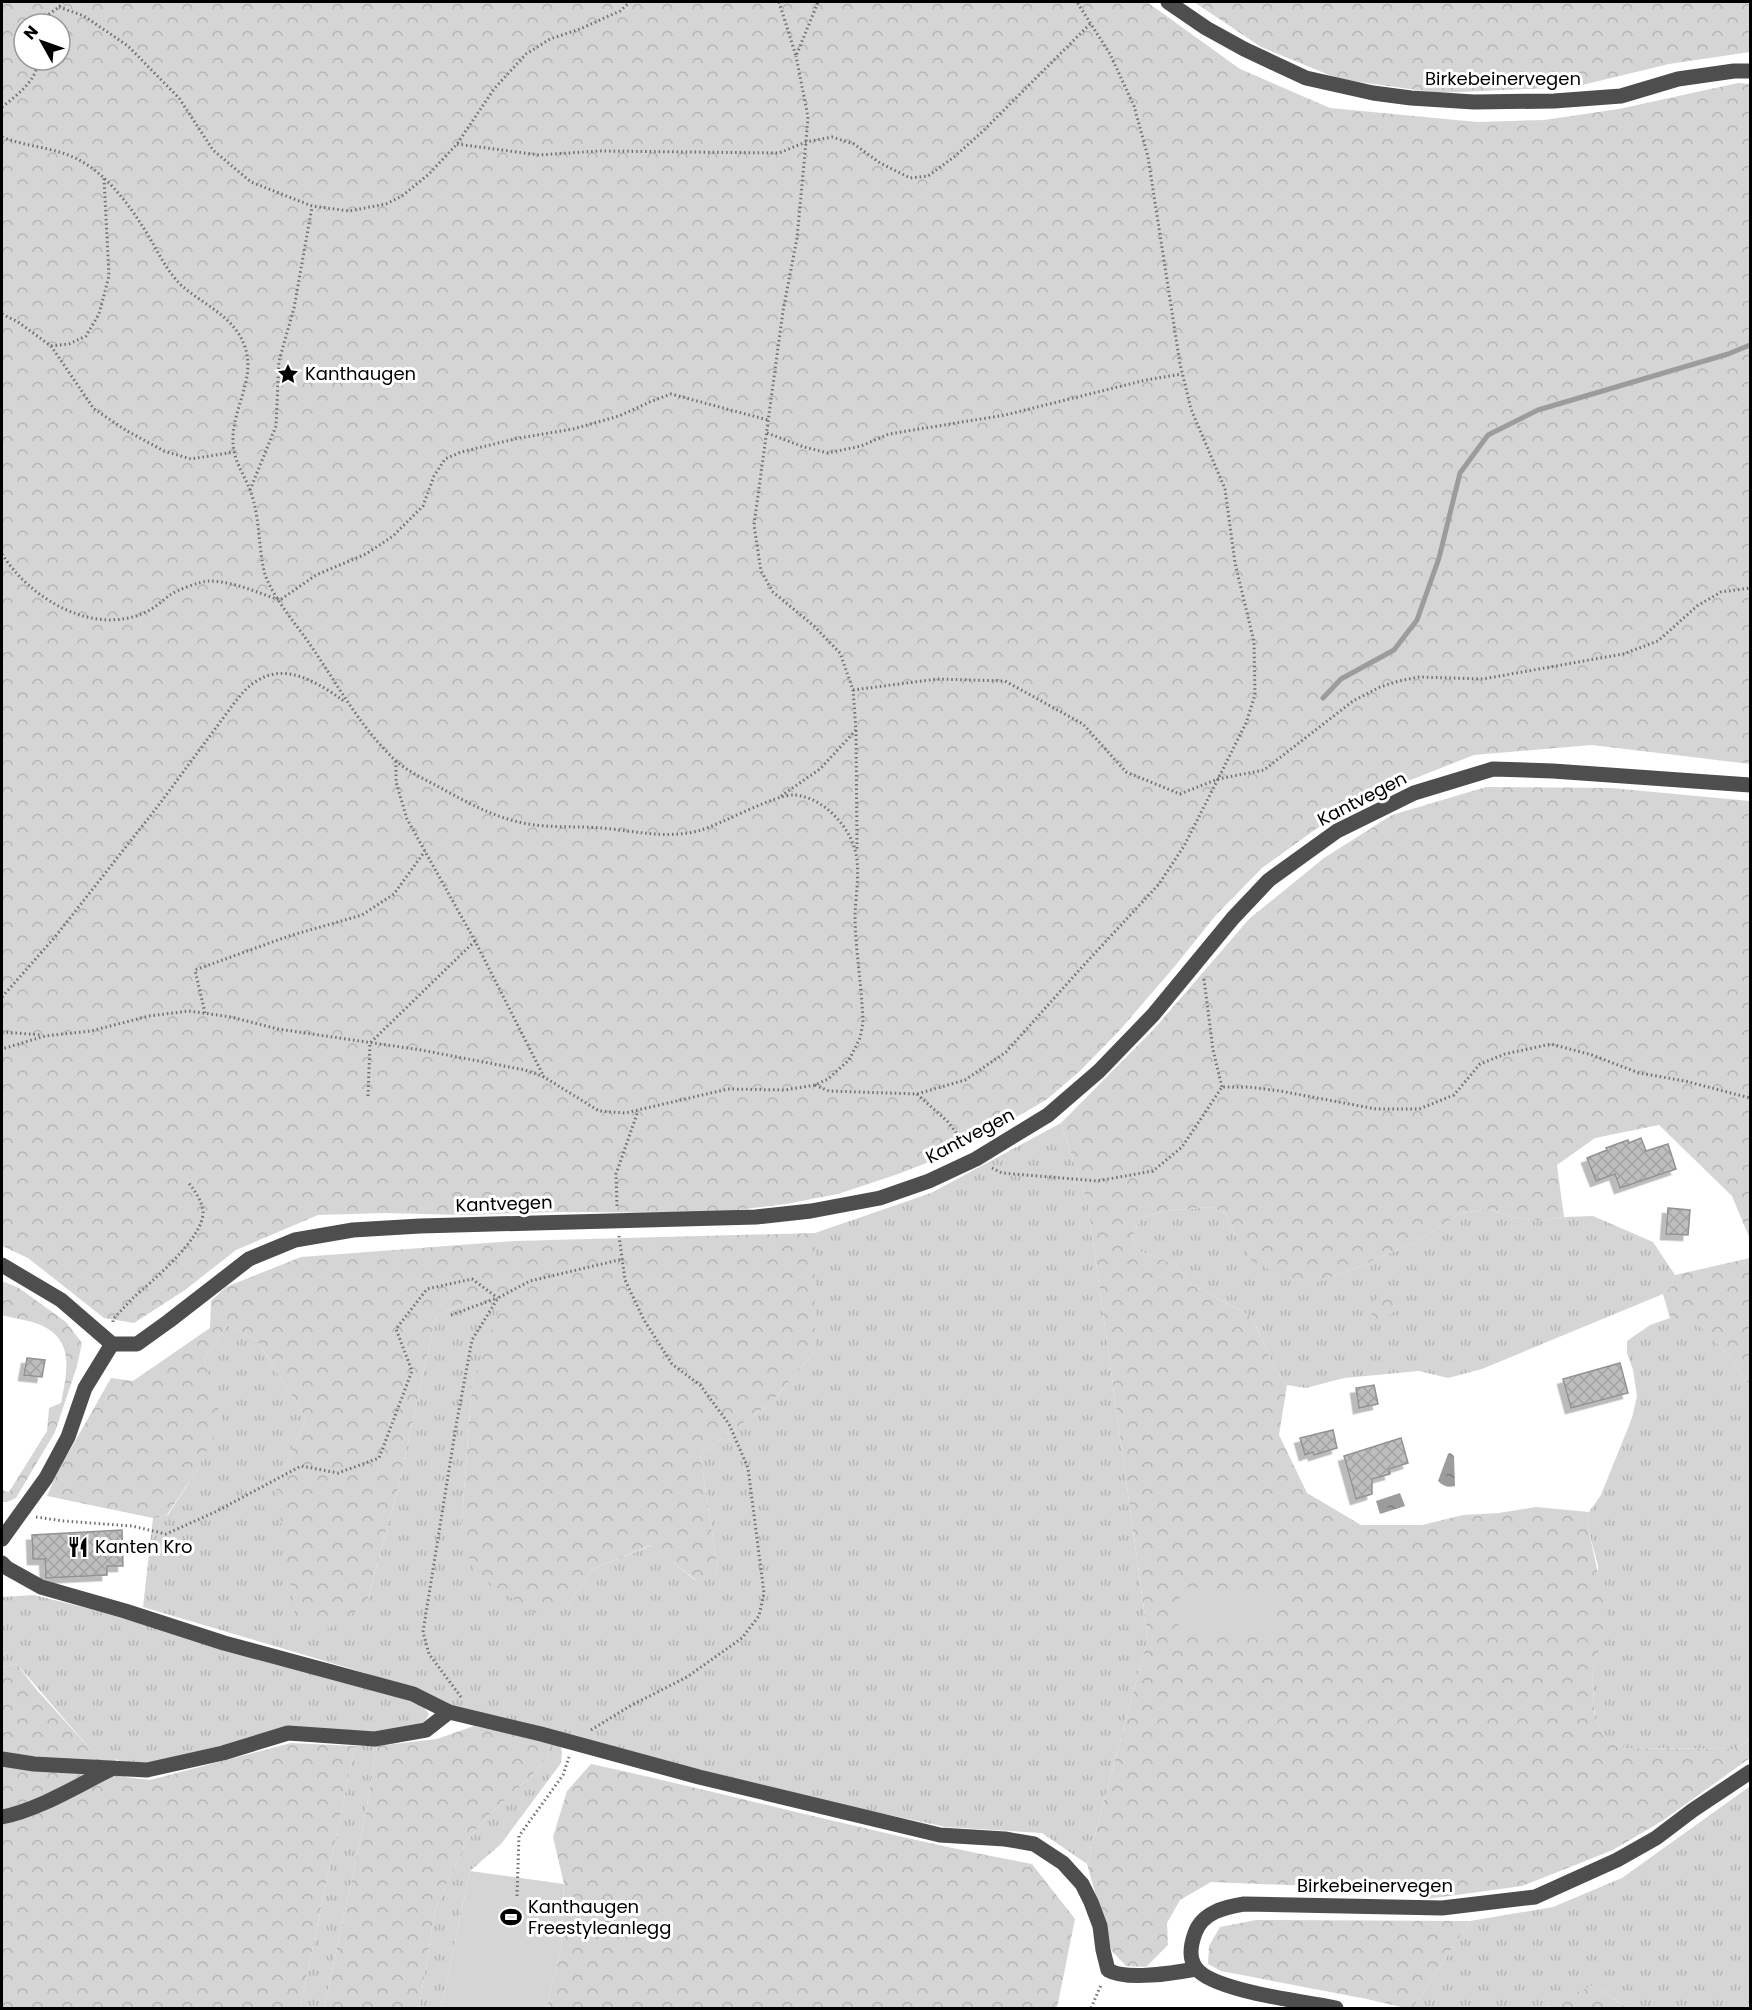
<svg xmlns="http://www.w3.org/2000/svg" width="1752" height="2010" viewBox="0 0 1752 2010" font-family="Poppins,sans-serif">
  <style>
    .grass { fill: url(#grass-tufts) }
    .forest { fill: url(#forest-crowns); fill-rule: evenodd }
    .pitch { fill: #d5d5d5 }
    .water { fill: url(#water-ripples) }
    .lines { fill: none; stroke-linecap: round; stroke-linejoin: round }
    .stream { stroke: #9c9c9c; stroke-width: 5 }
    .building { fill: url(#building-cross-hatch); stroke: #929292; stroke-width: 1.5; filter: url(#shadow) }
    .path { stroke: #707070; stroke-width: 3; stroke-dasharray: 1.5 3; stroke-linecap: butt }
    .minor { stroke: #4e4e4e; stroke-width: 15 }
    .labels { text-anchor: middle; stroke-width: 6; stroke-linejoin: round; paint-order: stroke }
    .street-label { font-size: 18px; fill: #000; stroke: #fff }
    .poi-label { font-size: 18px; fill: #000; stroke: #fff; text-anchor: start }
  </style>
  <defs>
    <pattern id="grass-tufts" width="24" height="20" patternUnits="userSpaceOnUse" patternTransform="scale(1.5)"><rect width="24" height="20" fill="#d5d5d5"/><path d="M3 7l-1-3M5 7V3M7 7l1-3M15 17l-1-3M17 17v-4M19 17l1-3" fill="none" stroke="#b5b5b5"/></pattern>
    <pattern id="forest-crowns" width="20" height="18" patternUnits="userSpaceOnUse" patternTransform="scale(1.5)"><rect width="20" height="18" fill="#d5d5d5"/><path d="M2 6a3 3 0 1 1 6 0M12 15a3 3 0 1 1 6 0" fill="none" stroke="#b5b5b5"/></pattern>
    <pattern id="water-ripples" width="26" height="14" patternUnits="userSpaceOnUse" patternTransform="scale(1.5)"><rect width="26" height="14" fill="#9c9c9c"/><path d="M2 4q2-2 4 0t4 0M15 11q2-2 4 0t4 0" fill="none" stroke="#7d7d7d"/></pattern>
    <pattern id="building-cross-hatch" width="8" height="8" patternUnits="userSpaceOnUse" patternTransform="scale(1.5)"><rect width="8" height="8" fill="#bebebe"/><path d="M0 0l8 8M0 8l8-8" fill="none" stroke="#a2a2a2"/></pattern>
    <filter id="shadow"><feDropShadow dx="-5.5" dy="5.5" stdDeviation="0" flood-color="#0004"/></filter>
  </defs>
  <rect width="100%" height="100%" fill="#fff"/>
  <g class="grass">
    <path d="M1061,1123l27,82 60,433 -61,226 -45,-31 -96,-6 -99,-21 -219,-54 -167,-42 -96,-37 -222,-66 10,-89 15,-3 27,-42 26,-51 -17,-63 24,-35 29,17 49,77 -30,69 90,118 31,-113 39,-176 32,-15 32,8 -28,74 -11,150 105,76 25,-39 61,-25 43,35 23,-9 -18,-117 70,-50 45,-53v-118l116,-40z"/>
    <path d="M1212,1207l14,7 10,22 77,47 38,-13 66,-29 44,-28 29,-4 21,8 28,4 25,-4 29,-1 60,26 22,33 -3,11 -9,8 -181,75 -34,9 -29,-7 -75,7 -38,10 -19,-3 -11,-14 -24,-54 -61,-33 -17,-20 -38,-14 -4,-13 9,-19 23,-7z"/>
    <path d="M1670,1318l30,8 28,28 22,32v348l-2,7 -13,8 -110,-1 -16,-6 -14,-23 -3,-45 7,-27 -1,-81 -10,-38 1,-16 12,-17 31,-77 5,-22 -4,-26 -6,-17v-12l23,-16z"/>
    <path d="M34,1595l56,14 314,90 19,7 6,8 -3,6 -4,3 -45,9 -80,-5 -144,36 -23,2 -40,-16 -73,-85 -15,3v-70z"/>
    <path d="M548,1742l12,2 2,8 -1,11 -60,81 -31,27 -29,137h-22l16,-98 32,-70 21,-24 47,-44 14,-17z"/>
    <path d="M355,1746h22l-12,72 -41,190h-24z"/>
    <path d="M1749,1787l1,1v220h-123l-33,-23 -47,21 2,2h-136l57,-87 83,-14 69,-29z"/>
  </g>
  <g class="forest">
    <path d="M2,2h1145l93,67 90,39 147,14 67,-2 75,-11 119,-26 12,1v680l-158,-19 -118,10 -122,48 -90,65 -46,47 -41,51 -56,65 -39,40 -34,29 -40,23 -72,37 -36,14 -60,20 -52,10 -75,9 -154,-1 -94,3 -78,-2 -67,2 -82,35 -51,40 -51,33 -30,-5 -76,-60 -26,-12zM24,24h36v36h-36z"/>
    <path d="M1194,2h556v50l-81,12 -95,23 -136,6 -99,-14 -78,-32z"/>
    <path d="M1486,787l125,1 139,13v438l-18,-43 -73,-71 -64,13 -38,27 7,52 -25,4 -28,-4 -21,-8 -29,4 -44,28 -66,29 -37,13h-20l-43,-23 -15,-24 -10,-22 -14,-7 -48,4 -23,7 -9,19 4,13 38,14 17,20 61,33 24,54 11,14 -8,50 28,58 54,32h61l41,-10 36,-2 37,-6 53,5 -1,16 20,90 -16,56 3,45 14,23 16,6 110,1 13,-8 2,-7v24l-88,63 -49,29 -91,36 -95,13 -13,-9 -203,-8 -31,18 -13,23 1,22 -22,22 -20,-1 -15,-16 -24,-86 61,-226 -60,-433 -27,-82 93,-94 95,-110 75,-61 68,-43z"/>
    <path d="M815,1233v118l-45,53 -70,50 18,117 -22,9 -45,-35 -60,25 -25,39 -32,4 -60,-41 -13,-39 11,-150 27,-74 -31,-8 -32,15 -39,176 -31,113 -40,25 -31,-15 -19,-128 30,-69 -49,-77 -29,-17 -24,35 18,63 -27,51 -28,42 -14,3 -106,-22 10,-23 54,-95 22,3 77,-53 1,-27 15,-14 75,-30 214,-16z"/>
    <path d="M1750,1258v128l-22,-32 -28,-27 -30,-9 -7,-24 9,-8 3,-11z"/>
    <path d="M2,1281l17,7 47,34 16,21 -5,23 -22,66 -39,66 -9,4h-5v-12l7,2 38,-61 2,-23 12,-5c5,-27 15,-61 -18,-77 -12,-6 -28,-7 -41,-11z"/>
    <path d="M1382,1293l9,2 4,16 -13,10 -11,-4 3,-15z"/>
    <path d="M17,1664l19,25 54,60 24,8 12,20 24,3 141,-37 64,3 -55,262h-298v-341z"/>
    <path d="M474,1726l74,16 1,13 -14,17 -47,44 -21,24 -32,70 -16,98h-95l41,-190 12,-72 60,-7z"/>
    <path d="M591,1764c147,32 293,72 441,100l43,55 -18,89h-511l15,-58 3,-66 -11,-47 14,-46z"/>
    <path d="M1256,1920l214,1 -57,87h-8l-38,-9 -146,-28 -13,-7 1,-18 11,-19z"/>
    <path d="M1594,1985l33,23h-78l-2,-3z"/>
  </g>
  <g class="pitch">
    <path d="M1180,1587l96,4 -2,45 -96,-4z"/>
    <path d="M470,1871l94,13 -3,66 -15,58h-105z"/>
  </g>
  <g class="water">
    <path d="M1450,1453l4,3 1,30c-7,2 -12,0 -17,-5l10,-27z"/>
    <path d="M1400,1493l5,13 -25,8 -4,-13z"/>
  </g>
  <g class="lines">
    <path class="stream" d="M1323,698l18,-19 53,-29 23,-30 22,-62 21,-85 28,-38 50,-25 190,-56 22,-9"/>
  </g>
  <g class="building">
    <path d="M1641,1138l5,13 22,-7 8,25 -56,19 -5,-14 -19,7 -9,-23 20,-8 -1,-2 22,-8 1,3z"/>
    <path d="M1668,1208l22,2 -2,25 -22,-1z"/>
    <path d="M27,1358l18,2 -3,17 -18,-2z"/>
    <path d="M1620,1363l8,30 -57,15 -8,-29z"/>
    <path d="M1374,1385l4,19 -19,4 -3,-20z"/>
    <path d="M1333,1430l4,18 -23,7 -1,-3 -8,3 -5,-17z"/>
    <path d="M1401,1438l7,25 -19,6 1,5 -18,5v15l-16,5 -12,-43z"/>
    <path d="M122,1530l1,36h-16v9l-61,3 -1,-19h-12l-1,-24z"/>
  </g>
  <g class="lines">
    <g class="path">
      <path d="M779,2l17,54 22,-54"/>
      <path d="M59,7l25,9 44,30 51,52 34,52 38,32 61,24 37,5 37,-7 16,-8 27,-22 28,-30 37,-55 32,-35 24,-15 30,-10 40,-18 10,-9"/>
      <path d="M41,24v-4l18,-13 4,-5"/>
      <path d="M2,107c15,-12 35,-26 36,-47"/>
      <path d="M2,137c27,11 58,10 84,27 22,14 41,38 55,60 14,20 23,45 41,62 22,19 53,31 63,61 11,32 -13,62 -12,94 0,19 11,33 17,49 10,26 8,54 14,81 7,25 33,54 47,75 27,39 49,81 84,114 12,11 29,19 44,27 29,16 56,31 89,37 24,4 50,2 74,4 33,3 63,11 96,3 25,-7 76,-37 97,-36 24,2 46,23 56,44 12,24 4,54 4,80 1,35 7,69 8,104l-3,15 -11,22 -21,19 -13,6 -30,5 -57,-1 -103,24 -26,-2 -55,-34 -19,-7 -104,-20 -143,-21 -47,-12 -42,-6 -40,5 -58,15 -46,5 -43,13"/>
      <path d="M457,144l82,11 60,-4 180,2 27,-11 26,-5 22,7 26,19 30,15 18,-2 26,-19 28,-25 109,-109"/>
      <path d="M2,314l16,8 33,24 43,63 33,22 37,20 27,8 43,-7"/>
      <path d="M51,346l18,-2 17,-8 13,-22 10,-38 -5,-98"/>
      <path d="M767,433l37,14 24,6 33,-7 28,-12 116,-19 141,-35 36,-6"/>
      <path d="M250,490l26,-64 3,-65 15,-53 18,-101"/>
      <path d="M2,554c28,45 93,84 146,57 8,-4 15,-11 22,-16 7,-5 31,-14 39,-14 24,0 49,12 71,19l36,-25 50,-21 27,-18 30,-30 11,-30 11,-17 16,-7 58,-14 54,-9 46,-13 33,-15 19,-7 97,26"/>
      <path d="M853,690l84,-11 68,2 78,43 43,48 54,22 38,-15 46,-9 89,-69 27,-14 19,-6 20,-4 64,2 140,-25 35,-13 39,-35 24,-14 29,-4"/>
      <path d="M856,730l1,119"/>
      <path d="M396,761v21l11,37 68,122 69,136"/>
      <path d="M781,796l39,-27 36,-39 -3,-40 -13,-37 -26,-27 -41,-34 -12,-21 -7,-46 29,-214 14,-73 9,-96 2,-25 -12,-61"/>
      <path d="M1204,979l9,71 9,37"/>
      <path d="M2,997l53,-60 103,-131 77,-104c7,-9 15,-18 25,-23 29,-16 61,6 84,22"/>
      <path d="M205,1013l-10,-43 94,-34 73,-21 32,-21 31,-43"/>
      <path d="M2,1032l40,3"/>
      <path d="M815,1085l14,6 88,3 48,-14 41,-28 77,-86 76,-82 25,-38 34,-67 28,-56 9,-28 -1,-53 -19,-79 -10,-74 -34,-80 -11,-45 -32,-207 -14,-51 -24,-52 -33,-52"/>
      <path d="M917,1094l31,28 19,25"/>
      <path d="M368,1096l2,-53 105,-102"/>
      <path d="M992,1168l10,5 95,8 56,-10 29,-24 40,-60h27l31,4 96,18h43l35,-14 26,-31 25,-10 46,-10 41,11 47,18 46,8 65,17"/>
      <path d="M617,1206l-1,-32 22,-63"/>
      <path d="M451,1315l46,-17"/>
      <path d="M113,1322v-3c7,-7 13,-14 20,-21 18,-16 71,-60 70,-86 -1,-11 -8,-21 -15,-30"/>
      <path d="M36,1517l28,4 68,5 34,8 49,-22 86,-46 37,7 41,-15 33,-87 -16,-42 31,-40 45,-10 26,19"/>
      <path d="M461,1697l-32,-43 -6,-22 33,-206 16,-86 26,-42 32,-17 93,-22"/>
      <path d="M591,1730l39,-24 57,-29 55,-39 17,-22 5,-23 -16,-125 -19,-44 -29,-39 -28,-21 -28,-44 -19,-40 -6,-44"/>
      <path d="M517,1896l2,-60 44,-61 6,-18"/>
      <path d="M1091,2008l10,-23"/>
    </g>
    <g class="minor">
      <path d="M1168,2l38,26 38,21 62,29 67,15 38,5 63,4 80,-1 67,-5 57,-17 56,-8h16"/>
      <path d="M2,1265l59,35 51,44h25l32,-23 80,-62 46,-19 58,-10 67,-4 336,-9 55,-6 69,-13 49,-17 47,-22 72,-44 51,-44 54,-56 80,-97 36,-38 68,-49 77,-38 79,-24 60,2 197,14"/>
      <path d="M2,1539l44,-61 22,-41 17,-49 27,-44"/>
      <path d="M2,1563l5,5 34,19 84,24 99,32 189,51 36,18 92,22 158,43 241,58 65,4 29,5 29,19 19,21 9,18 9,24 3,24 5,20c19,11 66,3 88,-1"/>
      <path d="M2,1759l32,5 113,6 76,-17 65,-20 87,6 51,-9 23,-18"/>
      <path d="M2,1817c36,-7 75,-31 109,-48"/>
      <path d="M1336,2008c-29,-6 -124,-17 -140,-40 -8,-10 -5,-24 -1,-35 7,-20 29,-26 49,-29l198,4 93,-11 82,-37 39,-22 37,-28 57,-38"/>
    </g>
  </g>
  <defs>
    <symbol id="sight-bare" viewBox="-9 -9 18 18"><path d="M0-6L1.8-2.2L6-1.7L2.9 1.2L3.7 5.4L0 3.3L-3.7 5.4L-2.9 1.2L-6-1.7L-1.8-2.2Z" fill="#000" stroke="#fff" stroke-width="2.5" paint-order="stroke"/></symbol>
    <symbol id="restaurant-bare" viewBox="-9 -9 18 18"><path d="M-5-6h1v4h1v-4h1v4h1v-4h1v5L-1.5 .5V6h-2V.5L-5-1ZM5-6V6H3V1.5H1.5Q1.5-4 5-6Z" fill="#000" stroke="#fff" stroke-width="2.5" paint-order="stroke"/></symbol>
    <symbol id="stadium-bare" viewBox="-9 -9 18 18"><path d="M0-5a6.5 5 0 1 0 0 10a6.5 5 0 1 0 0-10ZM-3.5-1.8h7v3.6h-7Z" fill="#000" stroke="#fff" stroke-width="2.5" paint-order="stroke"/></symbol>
  </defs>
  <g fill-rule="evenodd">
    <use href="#sight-bare" x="273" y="359" width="30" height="30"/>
    <use href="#restaurant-bare" x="63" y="1532" width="30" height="30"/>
    <use href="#stadium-bare" x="496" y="1902" width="30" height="30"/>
  </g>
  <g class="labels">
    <g class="street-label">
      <text x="1503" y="85">Birkebeinervegen</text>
      <text transform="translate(1362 799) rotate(-27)" y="6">Kantvegen</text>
      <text transform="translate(970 1136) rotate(-28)" y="6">Kantvegen</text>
      <text transform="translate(504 1204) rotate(-2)" y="6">Kantvegen</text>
      <text x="1375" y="1892">Birkebeinervegen</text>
    </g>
    <g class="poi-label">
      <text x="305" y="380">Kanthaugen</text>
      <text x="95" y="1553">Kanten Kro</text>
      <text x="528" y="1913">Kanthaugen<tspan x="528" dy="21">Freestyleanlegg</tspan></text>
    </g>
  </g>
  <rect width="1752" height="2010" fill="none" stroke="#000000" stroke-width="6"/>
  <g transform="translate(42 42) rotate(310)"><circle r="28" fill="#ffffff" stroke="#999999" stroke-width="1.5"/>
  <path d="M0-4.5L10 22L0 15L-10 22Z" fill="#000000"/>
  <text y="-9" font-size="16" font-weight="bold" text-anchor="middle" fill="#000000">N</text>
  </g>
</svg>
